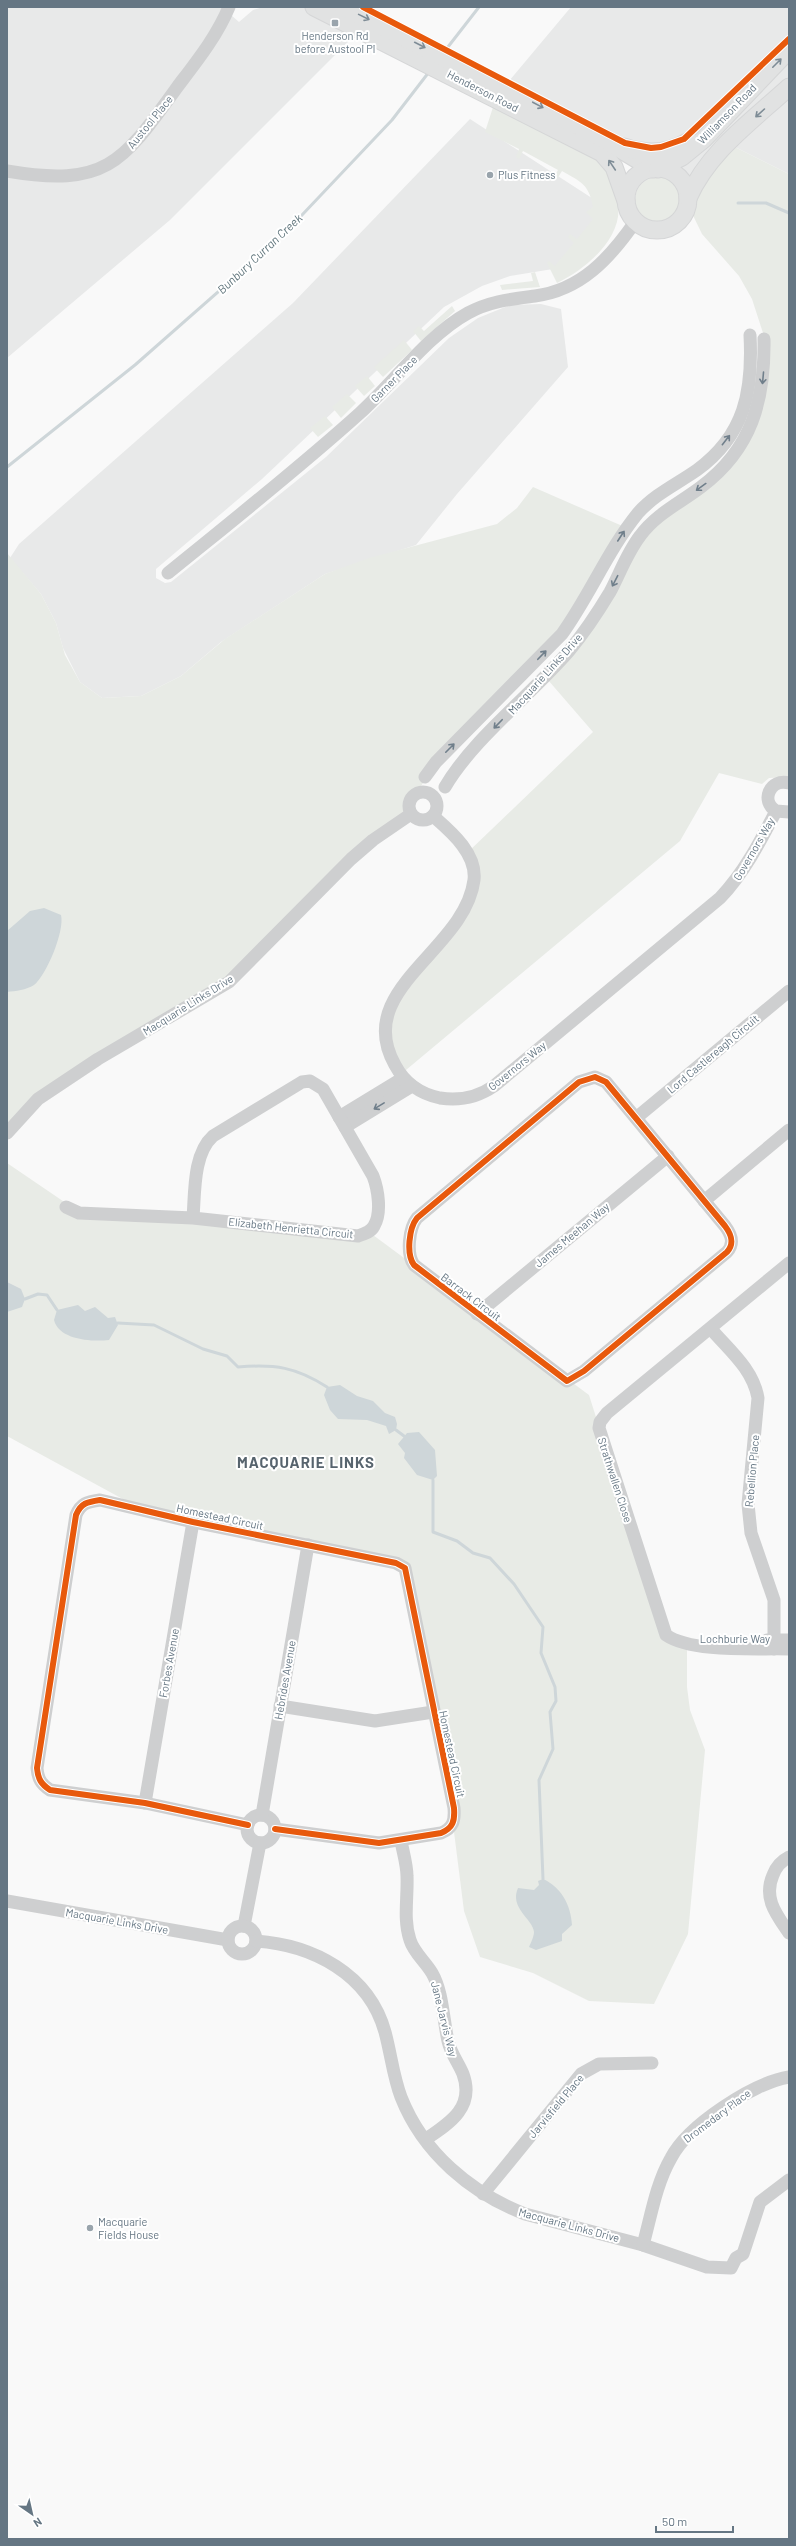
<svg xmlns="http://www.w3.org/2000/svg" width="796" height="2546" viewBox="0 0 796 2546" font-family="Barlow,sans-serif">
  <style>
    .built { fill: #e8e9e9 }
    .green { fill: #e8ebe6 }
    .water { fill: #ced6d9 }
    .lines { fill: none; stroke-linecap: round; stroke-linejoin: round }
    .stream { stroke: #ced6d9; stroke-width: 3 }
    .major-casing { stroke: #d5d6d7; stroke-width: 19 }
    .minor { stroke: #cecfd0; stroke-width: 13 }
    .major { stroke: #e1e2e2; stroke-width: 17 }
    .cycleway-casing { stroke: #fff; stroke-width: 8 }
    .cycleway { stroke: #e8590c; stroke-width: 6 }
    .oneway { stroke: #7e8c96 }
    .oneway2 { stroke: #707f8b }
    .poi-dot { fill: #99a4ac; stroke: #fff; stroke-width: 1.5 }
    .labels { text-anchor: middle; stroke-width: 4; stroke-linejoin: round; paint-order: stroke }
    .poi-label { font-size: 11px; fill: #657683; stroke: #fff; text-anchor: start }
    .street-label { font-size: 11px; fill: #657683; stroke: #fff }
    .water-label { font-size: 12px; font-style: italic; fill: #60757c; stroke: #fff }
    .district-label { font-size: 15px; font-weight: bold; letter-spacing: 1px; fill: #57646e; stroke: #fff }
  </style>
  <rect width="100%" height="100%" fill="#f9f9f9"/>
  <g class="built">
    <path d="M7,7h215l17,15 14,-12 10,-3h51l47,22 -191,191 -163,138z"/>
    <path d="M571,7h218v167l-62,-31 -39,55 -4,-15 -12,-13 -168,-83z"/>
    <path d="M470,119l145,94 -56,55 -49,8 -28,10 -38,21 -182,172 -106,90v9l9,5 6,-1 5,-4 150,-121 123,-119 29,-20 32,-13 31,-1 20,5 7,58 -111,127 -41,51 -91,29 -104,68 -40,34 -40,20 -39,2 -22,-16 -17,-34 -7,-25 -15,-29 -31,-36 9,-14 274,-241z"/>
  </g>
  <g class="green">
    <path d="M494,104l110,59c4,12 10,23 13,35 10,38 -31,71 -60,85l-10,-20 2,-2 6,5 2,-3 17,-20 -6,-6 2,-3 7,5 16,-20 -7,-7 7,-5c-4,-23 -12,-25 -31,-36l-5,8 -3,-2 4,-7 -35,-19 -4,8 -3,-2 3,-8 -34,-17z"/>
    <path d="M727,143l62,31v603l-20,1 -7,6 -43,-11 -39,68 -280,234 -10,-19 1,-54 62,-75 21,-49 -7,-25 126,-121 -45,-52 88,-138 108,-103 19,-106 -11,-34 -13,-23 -37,-42 -15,-31z"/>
    <circle cx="658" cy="200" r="23"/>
    <path d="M535,272l5,15 -38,3 -2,-5 33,-4 -2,-8z"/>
    <path d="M452,306l3,5 -34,30 -8,-10 6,-5 5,5z"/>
    <path d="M404,340l8,10 -29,27 -9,-10z"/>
    <path d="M367,376l8,10 -11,10 -9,-10z"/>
    <path d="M347,394l9,9 -15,15 -9,-11z"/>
    <path d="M325,416l8,9 -15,12 -8,-9z"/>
    <path d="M533,487l94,41 -70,113 -118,118 -24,36 -7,7 3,11 -38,27 -145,142 -188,115 -33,35v-579l34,41 15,29 9,32 15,27 22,16 39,-2 40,-20 44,-37 100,-65 44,-16 128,-34 20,-16z"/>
    <path d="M7,1163l72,49 290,20 220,163 76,240 22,7v45l3,23 15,40 -17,184 -34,70 -65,-3 -56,-28 -53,-16 -16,-46 -11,-87 -46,-253 -264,-61 -136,-74z"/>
  </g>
  <g class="water">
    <path d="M44,908l17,7c4,16 -15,61 -27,70 -8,5 -18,6 -27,7v-61l23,-20z"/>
    <path d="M7,1282l14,7 4,10 -3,8 -15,5z"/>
    <path d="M78,1305l7,6 10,-4 13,11 7,-1 3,8 -9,15c-17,2 -50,0 -55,-20l3,-10z"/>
    <path d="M340,1385l17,11 16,5 12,12 10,4 2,7 -1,6 -7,4 -3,-8 -19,-6 -29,-1 -8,-9 -6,-15 3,-8z"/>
    <path d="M419,1432l16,18 2,26 -4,4 -16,-5 -13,-17 1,-5 -7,-9 9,-11z"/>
    <path d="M543,1879c18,8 28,26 29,46l-10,9v7l-26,9 -7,-3c2,-4 5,-11 5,-15 -1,-13 -25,-24 -16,-44l16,2 5,-5 -1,-4z"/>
  </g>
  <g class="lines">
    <g class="stream">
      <path d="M444,52l35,-45"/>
      <path d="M738,203h28l23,10"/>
      <path d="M7,467l128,-102 149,-131 108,-114 37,-48"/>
      <path d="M25,1299l13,-5 9,1 10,15"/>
      <path d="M118,1323l36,2 49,24 24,7 11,11c37,-3 58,0 89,20"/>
      <path d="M396,1430l8,6"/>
      <path d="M433,1480v52l24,9 16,12 17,5 24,26 29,43 -2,26 14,34 1,14 -6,11 3,37 -14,31 4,99"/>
    </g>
    <defs>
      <g id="major">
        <path d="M314,7l288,146 12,14 12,34"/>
        <path d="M343,7l257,130 53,32"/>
        <path d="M624,147c23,8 44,7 65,-6"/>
        <circle cx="657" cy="199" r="31"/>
        <path d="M658,169l24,-12 22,-18 85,-89"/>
        <path d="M688,198c21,-47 64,-77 101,-111"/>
      </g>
    </defs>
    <use href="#major" class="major-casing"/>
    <g class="minor">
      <path d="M7,171c100,17 116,-9 171,-85 19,-25 39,-50 51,-79"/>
      <path d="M168,573c64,-52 130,-104 192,-160 34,-31 68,-78 108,-100 22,-12 44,-14 67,-17 46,-6 75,-38 100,-74"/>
      <path d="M425,777l11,-15 126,-128c28,-39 46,-84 76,-121 17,-19 39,-29 59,-43 48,-35 56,-79 53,-135"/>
      <path d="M789,783c-19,-5 -29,18 -13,28l13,1"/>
      <path d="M445,787c28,-48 86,-92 124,-136 15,-18 29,-39 41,-59 10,-19 17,-39 30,-56 16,-22 40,-33 61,-49 51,-38 64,-87 63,-148"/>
      <circle cx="423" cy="806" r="14"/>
      <path d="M433,816c17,15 44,37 41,64 -9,71 -122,109 -79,185 9,17 25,29 45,33 19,3 38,-1 54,-12l226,-188c24,-25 40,-56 56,-87"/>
      <path d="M595,1077l11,5 119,144c6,8 10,17 2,26l-143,119 -17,10 -153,-116c-8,-11 -5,-37 3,-47l162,-136z"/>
      <path d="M339,1117l64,-39"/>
      <path d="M636,1118l153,-127"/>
      <path d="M345,1127l67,-41"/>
      <path d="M7,1133l31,-34 60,-40 131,-77 122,-123 22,-19 38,-26"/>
      <path d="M704,1201l85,-71"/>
      <path d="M66,1207l13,6 114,5c2,-26 0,-64 20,-82l89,-54 8,-1 13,8 50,87c5,13 9,37 1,50 -3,6 -10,8 -16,10l-165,-18"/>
      <path d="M789,1263l-182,150 -7,9 -1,6 67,207c26,18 91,13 123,14"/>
      <path d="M477,1314l191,-158"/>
      <path d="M711,1329c18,21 42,40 47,69l-10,106 3,29 23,67v49"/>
      <path d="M767,1640h22"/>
      <path d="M280,1706l95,15 58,-9"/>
      <path d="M145,1803l48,-281"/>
      <circle cx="261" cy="1829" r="14"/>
      <path d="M262,1815l46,-270"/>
      <path d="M248,1825l-103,-22 -95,-13c-9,-6 -12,-11 -13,-22l39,-253c5,-12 11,-13 24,-15l93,22 203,41 9,5 49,240c1,13 -1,20 -13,25l-62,10 -104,-14"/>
      <path d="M401,1841c2,11 6,24 6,35 1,22 -4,43 3,64 4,13 15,21 22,33 11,19 11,46 16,68 3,13 10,21 15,33 12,33 -13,49 -37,65"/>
      <path d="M789,1857c-8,4 -13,10 -16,18 -10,23 3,39 16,58"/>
      <path d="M7,1901l221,39"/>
      <path d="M244,1926l16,-83"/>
      <circle cx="242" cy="1940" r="14"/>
      <path d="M256,1941c57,4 113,33 129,91 6,22 8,44 16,65 22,56 70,96 124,117l118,31 64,22 24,1 5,-10 7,-4 17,-52 29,-22"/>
      <path d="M483,2194l98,-120 18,-10 53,-1"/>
      <path d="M643,2245c8,-29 13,-61 28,-87 17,-33 82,-75 118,-81"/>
    </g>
    <use href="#major" class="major"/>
    <defs>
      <g id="cycleway">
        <path d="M363,7l262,136 26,5 10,-1 23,-8 105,-100"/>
        <path d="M595,1077l11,5 119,144c6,8 10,17 2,26l-143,119 -17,10 -153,-116c-8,-11 -5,-37 3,-47l162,-136z"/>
        <path d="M248,1825l-103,-22 -95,-13c-9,-6 -12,-11 -13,-22l39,-253c5,-12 11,-13 24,-15l93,22 203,41 9,5 49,240c1,13 -1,20 -13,25l-62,10 -104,-14"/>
      </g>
    </defs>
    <use href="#cycleway" class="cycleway-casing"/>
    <use href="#cycleway" class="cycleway"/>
  </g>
  <defs><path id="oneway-shaft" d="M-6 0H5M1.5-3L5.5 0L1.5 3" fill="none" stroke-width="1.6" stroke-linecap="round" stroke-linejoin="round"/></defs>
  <g class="oneway">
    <use href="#oneway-shaft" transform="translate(364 17) rotate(26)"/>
    <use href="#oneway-shaft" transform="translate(420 45) rotate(27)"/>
    <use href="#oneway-shaft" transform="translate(777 63) rotate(-45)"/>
    <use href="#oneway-shaft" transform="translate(538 105) rotate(28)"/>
    <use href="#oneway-shaft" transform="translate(760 113) rotate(138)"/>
    <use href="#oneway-shaft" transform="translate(612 165) rotate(-124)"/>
  </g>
  <g class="oneway2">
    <use href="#oneway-shaft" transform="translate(763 378) rotate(95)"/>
    <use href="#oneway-shaft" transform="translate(726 440) rotate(-52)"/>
    <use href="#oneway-shaft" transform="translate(701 487) rotate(144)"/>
    <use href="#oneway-shaft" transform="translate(621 536) rotate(-57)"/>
    <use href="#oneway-shaft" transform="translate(615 581) rotate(117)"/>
    <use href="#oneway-shaft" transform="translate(542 655) rotate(-46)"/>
    <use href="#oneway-shaft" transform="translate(498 724) rotate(134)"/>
    <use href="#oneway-shaft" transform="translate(450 748) rotate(-45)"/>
    <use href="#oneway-shaft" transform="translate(379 1106) rotate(149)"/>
  </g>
  <g class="poi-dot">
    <rect x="331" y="19" width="8" height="8" rx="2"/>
    <circle cx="490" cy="175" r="4"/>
    <circle cx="90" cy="2228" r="4"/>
  </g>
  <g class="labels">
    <g class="poi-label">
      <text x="335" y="40" text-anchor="middle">Henderson Rd<tspan x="335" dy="13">before Austool Pl</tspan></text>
      <text x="498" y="179">Plus Fitness</text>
      <text x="98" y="2226">Macquarie<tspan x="98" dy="13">Fields House</tspan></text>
    </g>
    <g class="street-label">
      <text transform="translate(483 91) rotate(27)" y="4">Henderson Road</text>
      <text transform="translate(727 114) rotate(-46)" y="4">Williamson Road</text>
      <text transform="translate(150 122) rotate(-51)" y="4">Austool Place</text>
      <text transform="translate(394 379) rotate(-45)" y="4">Garner Place</text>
      <text transform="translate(545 674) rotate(-48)" y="4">Macquarie Links Drive</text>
      <text transform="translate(754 849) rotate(-60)" y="4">Governors Way</text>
      <text transform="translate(188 1005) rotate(-32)" y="4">Macquarie Links Drive</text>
      <text transform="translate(713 1054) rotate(-40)" y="4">Lord Castlereagh Circuit</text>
      <text transform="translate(517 1066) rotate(-39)" y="4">Governors Way</text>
      <text transform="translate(291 1228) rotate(6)" y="4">Elizabeth Henrietta Circuit</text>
      <text transform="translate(572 1235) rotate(-40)" y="4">James Meehan Way</text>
      <text transform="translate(471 1297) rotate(37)" y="4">Barrack Circuit</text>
      <text transform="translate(752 1471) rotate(-85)" y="4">Rebellion Place</text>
      <text transform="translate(615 1480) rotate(72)" y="4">Strathwallen Close</text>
      <text transform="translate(220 1517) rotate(12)" y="4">Homestead Circuit</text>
      <text x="735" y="1643">Lochburie Way</text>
      <text transform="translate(169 1663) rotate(-80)" y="4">Forbes Avenue</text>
      <text transform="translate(285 1680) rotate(-80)" y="4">Hebrides Avenue</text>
      <text transform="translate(452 1754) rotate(78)" y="4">Homestead Circuit</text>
      <text transform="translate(117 1921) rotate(10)" y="4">Macquarie Links Drive</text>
      <text transform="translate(444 2019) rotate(76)" y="4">Jane Jarvis Way</text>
      <text transform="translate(556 2106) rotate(-50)" y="4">Jarvisfield Place</text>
      <text transform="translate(717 2116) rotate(-37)" y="4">Dromedary Place</text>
      <text transform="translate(569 2225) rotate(15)" y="4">Macquarie Links Drive</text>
    </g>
    <g class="water-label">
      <text transform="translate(260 254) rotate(-43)" y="4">Bunbury Curran Creek</text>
    </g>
    <g class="district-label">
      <text x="306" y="1468">MACQUARIE LINKS</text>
    </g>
  </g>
  <rect width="796" height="2546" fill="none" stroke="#657683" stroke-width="16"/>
  <g transform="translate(32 2514) rotate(146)" stroke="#ffffff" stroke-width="3" paint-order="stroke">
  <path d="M0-3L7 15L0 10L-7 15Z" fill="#657683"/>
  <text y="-6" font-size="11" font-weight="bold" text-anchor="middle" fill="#657683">N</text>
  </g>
  <path d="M656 2526v6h77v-6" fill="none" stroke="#657683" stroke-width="2"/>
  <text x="662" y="2526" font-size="12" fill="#657683" stroke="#ffffff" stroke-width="3" paint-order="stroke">50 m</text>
</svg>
